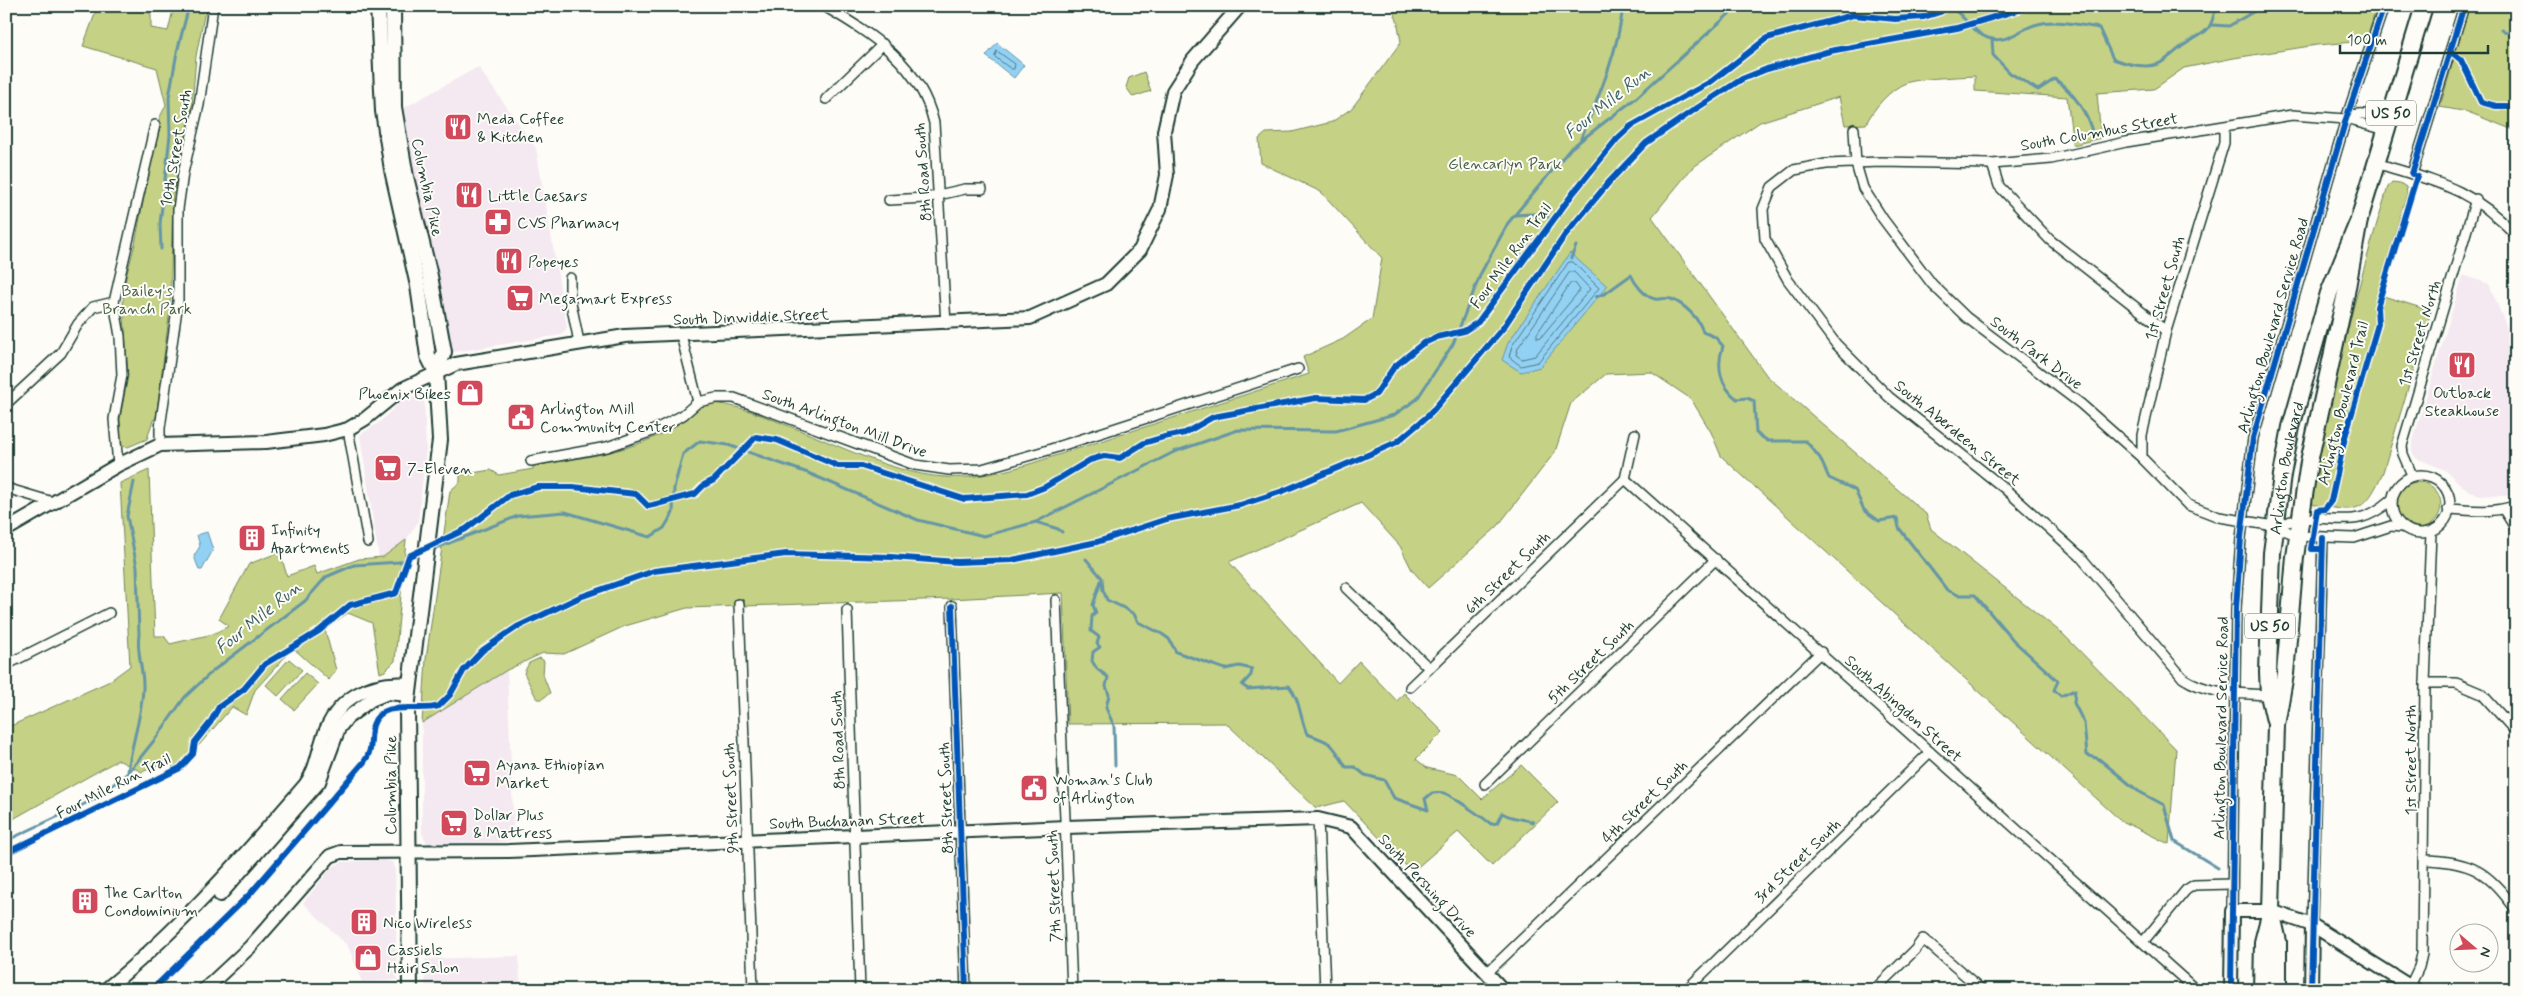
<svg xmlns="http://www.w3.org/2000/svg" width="2522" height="996" viewBox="0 0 2522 996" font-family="Mynerve,sans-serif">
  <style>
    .built { fill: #f4e8f1 }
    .green { fill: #c5d184; stroke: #72875c }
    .water { fill: #93d1f4; stroke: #6596a7 }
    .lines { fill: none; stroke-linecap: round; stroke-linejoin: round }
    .shore { stroke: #4d7881; stroke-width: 1 }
    .stream { stroke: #6596a7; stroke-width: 3 }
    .street-casing { stroke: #1f3d34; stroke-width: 12 }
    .secondary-casing { stroke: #1f3d34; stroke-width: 16 }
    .primary-casing { stroke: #1f3d34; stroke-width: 18 }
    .highway-casing { stroke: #1f3d34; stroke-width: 20 }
    .street { stroke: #fdfcf7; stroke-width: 9 }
    .secondary { stroke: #fdfcf7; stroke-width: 12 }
    .primary { stroke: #fdfcf7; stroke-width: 14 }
    .highway { stroke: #fdfcf7; stroke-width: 16 }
    .cycleway-casing { stroke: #fdfcf7; stroke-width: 9 }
    .cycleway { stroke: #0057b8; stroke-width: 6 }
    .labels { text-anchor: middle; stroke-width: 4; stroke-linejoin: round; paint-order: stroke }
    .shield { fill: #fdfcf7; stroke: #62766e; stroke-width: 1 }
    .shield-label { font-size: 15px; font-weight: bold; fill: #1f3d34 }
    .poi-label { font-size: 16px; fill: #1f3d34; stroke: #fdfcf7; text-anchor: start }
    .street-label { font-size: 16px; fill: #1f3d34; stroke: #fdfcf7 }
    .park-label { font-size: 16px; fill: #486248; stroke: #fdfcf7 }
    .water-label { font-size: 18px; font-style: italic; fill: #3c6264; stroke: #fdfcf7 }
  </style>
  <rect width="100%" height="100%" fill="#fdfcf7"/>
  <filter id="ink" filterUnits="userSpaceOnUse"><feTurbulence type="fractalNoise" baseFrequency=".02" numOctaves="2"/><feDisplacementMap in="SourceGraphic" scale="10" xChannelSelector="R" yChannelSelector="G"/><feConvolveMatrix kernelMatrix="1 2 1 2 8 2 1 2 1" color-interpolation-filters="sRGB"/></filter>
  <g filter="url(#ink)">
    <g class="built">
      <path d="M478,67l58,81 31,180 -6,7 -107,17 -4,-3 -11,-65 -23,-99 -12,-77z"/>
      <path d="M2463,275l26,9 27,66v143l-10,3 -26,-1 -11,-3 -24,-22 -29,-12 -4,-6v-8z"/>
      <path d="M420,395l4,3 2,51 -8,73 -12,18 -23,17 -4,1 -19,-123 20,-13 21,-21z"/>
      <path d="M507,670l7,169 -17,3 -70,1 -5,-10v-110z"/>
      <path d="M384,860l8,2 3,5 2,113 -35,2 -14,-36 -45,-43 29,-36 10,-5z"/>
      <path d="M519,956l1,29 -45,2 -1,3h-49v-31z"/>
    </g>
    <g class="green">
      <path d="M98,6h38l15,8v14l17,3 6,-25h32l-10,50 -5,63 -18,76 -3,114 -14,109 -3,2 -6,19 -19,8 -7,-1 -1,-28 8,-42 -5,-75 3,-24 9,-33 24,-125 7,-14 -9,-37 -74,-22z"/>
      <path d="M1391,6h986l-11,35 -49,4 -83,13 -50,10 -30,21 -57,4 4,45 -28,7 -6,-48 -92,-6v-15c-15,1 -56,2 -69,7 -16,6 -33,26 -40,41l-21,1 -6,-28 -79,25 -68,46 -40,49 115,159 159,138 5,15 132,105 113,115 -7,95 -49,-24 -399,-364 -10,-24 -20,-33 -40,-27 -45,2 -35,29 -16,49 -58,75 -69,61 -16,-18 -12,-24 -39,-43 -132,59 109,121 21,-22 38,40 7,-8 39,39 -27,27 11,9 31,7 24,24 39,-34 37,37 -66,64 -34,-34 -46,40 -68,-71 -28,7 -90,-85 -158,1 -5,-131 -112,6 -264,9 -62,18 -61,28 -21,-1 -36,17 -85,53 4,-64 24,-168 10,-9v-7l31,-5 8,5 34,-6v-3c57,-10 129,-16 169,-63 30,-1 59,12 87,23 56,21 118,56 179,51 26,-3 50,-9 74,-17l267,-86 -6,-17 40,-18 29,-20 10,-61 -61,-66 -60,-29 -2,-24 7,-6 26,-1 40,-10 20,-14 49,-66 -4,-22z"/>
      <path d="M2469,6h47v125l-48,-19 -28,-5z"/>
      <path d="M1144,72l7,19 -18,6 -7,-10 3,-9z"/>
      <path d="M2392,182l8,1 6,4 1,6 -30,101 54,17 -48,161c-20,46 -29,39 -73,32 20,-108 45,-212 78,-317z"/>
      <path d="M149,470l6,166h9l6,8 43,-10 16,-8 -10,-7 30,-55 31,-12 7,24 27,-10 3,8 42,-15 24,-2 23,-17 -11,121 -10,10 -5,2 -8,-50 -24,-10 -23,17 11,40 -7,10 -36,-32 -38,42 -9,25 -14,-8 -57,66 -5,-13 -28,12 -24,-12 -112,63v-95l102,-46 22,-16 -10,-183z"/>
      <circle cx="2418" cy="505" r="23"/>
      <path d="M540,658l4,3 -1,14 7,18 -8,6h-5l-13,-26 5,-10z"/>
      <path d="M289,659l13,11 -24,26 -12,-11z"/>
      <path d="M305,673l13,11 -24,26 -12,-11z"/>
    </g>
    <g class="water">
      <path d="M997,43l27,22 -10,13 -28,-22z"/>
      <path d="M1570,253l37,33 -67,81 -19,5 -19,-12 6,-17z"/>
      <path d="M207,532l6,18 -11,20h-3l-5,-14 6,-10 -3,-11z"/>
    </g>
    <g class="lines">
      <g class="shore">
        <path d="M997,51l18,13 -1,5h-3l-16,-12z"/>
        <path d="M1569,262h4l26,26 -61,74 -17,4 -12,-9 3,-11z"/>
        <path d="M1570,272h4l16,17 -55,67 -13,3 -6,-4 2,-7z"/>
        <path d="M1571,283h4l5,7 -39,47 -4,1v-4z"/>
      </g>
      <g class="stream">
        <path d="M1950,6c13,9 25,28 38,32 19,7 32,-10 50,-14 18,-5 42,1 61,4l14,31c14,5 31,10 45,5 9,-4 17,-13 26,-19 22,-15 26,-10 32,-39"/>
        <path d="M2212,25l17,1 29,-17 1,-3"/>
        <path d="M2501,29l15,9"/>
        <path d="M1992,39l1,16 17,18 28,17 17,-11c20,15 32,32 38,56"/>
        <path d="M1580,141c18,-43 38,-88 43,-135"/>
        <path d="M1515,215l18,-1 15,3"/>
        <path d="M161,249l-1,-25 10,-89 -1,-38 8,-45 12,-46"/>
        <path d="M1571,258l5,-12"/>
        <path d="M1596,297l10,-4 25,-18c4,9 14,22 24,24 5,1 10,-2 16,0 13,5 28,19 32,33l12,5 8,9c-7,20 -3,40 14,53l10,-1 7,3 2,32 12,8h38l14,17 9,20 26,12 9,20 15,11 18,-3 2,10 48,62 11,5h17l39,46 44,40 -4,9 7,6 14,-6 -1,13 10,20 3,32 12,4 39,32 26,14 10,36 44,27"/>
        <path d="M1036,522l22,7 4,3"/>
        <path d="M431,550l87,-34 47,-4 85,25 14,-9 9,-15 1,-25 9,-34 17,-13 28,4 80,28 110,47 66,16 52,-14 138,-70 64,-22 98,1 58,-16 23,-16 36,-55 28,-71 27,-50 63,-75 65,-50 102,-92"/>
        <path d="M1086,559l16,19 1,12 4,10 15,7 12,7 4,8 24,12 7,5 7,13 49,17 14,-3 13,3 -1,6 -9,10 6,4 41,-3c11,13 11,32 18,48 27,9 25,10 39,33h9l10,8 19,5 10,18 34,12 -3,-11 7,-6c4,0 9,-1 12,0 7,2 41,26 47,31l6,-1 5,-10c10,6 19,5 31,9"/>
        <path d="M1101,581l-8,24 3,8 -4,3 -1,15 8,6 -2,7 3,3 -7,5 -1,9 5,8 11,8 -2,9 3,9 -3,13 8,18 1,39"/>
        <path d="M128,772c3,-28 14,-55 15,-84 1,-17 -7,-36 -4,-53l-2,-68 -10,-51 7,-34"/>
        <path d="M6,841l89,-42 33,-26 28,-35 29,-41 29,-27 91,-69 21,-24 28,-12 45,-3 24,-9"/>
      </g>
      <defs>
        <g id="street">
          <path d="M824,6c49,29 96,58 110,117l12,201"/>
          <path d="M826,99l57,-55"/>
          <path d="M2346,119c12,-10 29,-3 43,1"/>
          <path d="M1854,129l2,35 7,24 20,31 49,65 34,33 115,87 61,54 46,47 31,12 56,9 23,10 56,2 37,-12 11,1"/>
          <path d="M2376,163c60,19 94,24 140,72"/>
          <path d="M1992,164l7,22 51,54 116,91"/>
          <path d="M2412,174l52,-168"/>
          <path d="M889,200l36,-2 40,-9h17"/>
          <path d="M570,278v20l9,44"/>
          <path d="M681,335l17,67"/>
          <path d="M6,404l55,-51 17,-29 15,-17 21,-5"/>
          <path d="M348,429l20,113"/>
          <path d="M1635,434l-10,45 571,511"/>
          <path d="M160,445v-17l18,-126v-93l5,-36 16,-68 14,-99"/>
          <path d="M2142,458v-23l24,-104 58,-188v-16"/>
          <path d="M531,461l76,-14 43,-15 33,-17 15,-13 18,-4h18l181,67 34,5 33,-1 63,-18 253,-82"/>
          <path d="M118,465l-4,-46 8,-44 -2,-39 -6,-34 41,-177"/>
          <circle cx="2421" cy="504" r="29"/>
          <path d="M2412,475l-9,-21 -1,-8 74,-247"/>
          <path d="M6,488l50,15"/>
          <path d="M2448,509c23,1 46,5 68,-4"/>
          <path d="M2504,510l12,19"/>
          <path d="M2275,526c8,-2 17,-6 26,-7 39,-4 55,11 89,-18"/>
          <path d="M1346,588l83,80"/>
          <path d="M1056,600l16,390"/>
          <path d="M739,604l14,386"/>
          <path d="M952,606l14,384"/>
          <path d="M847,610l13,380"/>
          <path d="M6,665l103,-52"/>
          <path d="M2425,683h31l26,11 34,38"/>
          <path d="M1410,687l215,-208"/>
          <path d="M2269,695c-30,-2 -60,0 -86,-17l-103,-122 -76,-68 -115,-91 -53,-53 -48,-64 -23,-41 -2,-30 9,-22 22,-17 32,-6 55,-2 111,2 59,-5 75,-17 166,-27 54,4 40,11"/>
          <path d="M1485,784l231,-225"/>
          <path d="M1318,819l7,171"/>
          <path d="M2424,860c48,1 65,12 92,50"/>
          <path d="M2232,911l4,-303 5,-70 12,-100 93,-319 38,-113"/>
          <path d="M2312,925l11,-387"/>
          <path d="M2143,942l43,-52 8,-5 38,-1"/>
          <path d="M1487,973l334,-321"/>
          <path d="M2410,986l9,-19 3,-13 3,-271 6,-151"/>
          <path d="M1686,990l244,-238"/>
          <path d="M1874,990l41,-40 8,-11 59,51"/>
        </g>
        <g id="secondary">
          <path d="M6,530l112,-65 42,-20 106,-3 58,-7 24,-6 17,-10 37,-30 54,-25 169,-28 405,-18 76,-34 34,-34 20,-41 7,-34 -3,-44 9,-40 20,-31 47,-54"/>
          <path d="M220,895l99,-113 20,-54 8,-10 24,-18 17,-7 20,2"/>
          <path d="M105,990c75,-61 137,-132 200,-205 11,-15 12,-29 18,-47 13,-40 47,-58 87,-54"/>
          <path d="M204,990l46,-43 80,-91 11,-4 168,-1 557,-24 252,-8 33,8 152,163"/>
          <path d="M2231,990l1,-79h39l41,14 104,65"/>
          <path d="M2311,990l1,-65"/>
        </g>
        <g id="primary">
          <path d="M378,6l5,105 9,59 26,116 10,70 8,16 4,68 -33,269 3,281"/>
          <path d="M393,6l1,101 12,70 24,99 14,76 -8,20"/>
        </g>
        <g id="highway">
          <path id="s1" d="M2275,721l-6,-26 -1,-23 4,-119 10,-78 9,-48 38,-134 30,-73 65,-214"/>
          <path d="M2272,915l6,27v48"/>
          <path d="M2262,990l1,-48 8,-31 5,-186 9,-51 10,-117 14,-95 37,-169 13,-73"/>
        </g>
      </defs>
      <use href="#street" class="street-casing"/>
      <use href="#secondary" class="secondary-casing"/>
      <use href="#primary" class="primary-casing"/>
      <use href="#highway" class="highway-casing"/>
      <use href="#street" class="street"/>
      <use href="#secondary" class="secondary"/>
      <use href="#primary" class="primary"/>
      <use href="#highway" class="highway"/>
      <defs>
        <g id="cycleway">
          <path d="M2450,51l11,9 20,42 15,4h20"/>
          <path d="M2412,174l52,-168"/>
          <path d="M2322,549h-11l6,-39 8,-1 6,-8 14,-64 33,-113 -1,-17 40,-131"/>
          <path d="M952,606l14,384"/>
          <path d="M6,853l174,-85 13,-14 2,-12 15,-19 9,-16 25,-18 21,-25 54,-33 31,-26 46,-12 13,-37 57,-27 44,-34 28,-8h35l63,7 12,12 5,-1 42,-11 9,-9 10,-5 42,-43 21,3 61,26h23l103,33 63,-5 18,-7 45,-27 14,-4 16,2 24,-15 20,-6 21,-4 28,-16 103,-19 48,2 12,-6 18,-27 28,-23 15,-7 27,-6 14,-9 96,-130 43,-53 14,-13 81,-45 55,-43 86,-23 42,4 29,-2 16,-5 8,-6"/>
          <path d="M152,990l98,-96 114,-132c10,-13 5,-23 9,-37 9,-27 46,-12 66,-19l11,-11 14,-25 19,-20 34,-23 63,-30 74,-26 132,-17 105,3 66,5 55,-2 85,-18 70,-23 73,-14 43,-14 78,-33 36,-16 32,-27 74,-87 62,-93 45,-54 36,-38 48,-33 48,-31 25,-10 63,-18 127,-23 74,-22"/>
          <path d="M2231,990l5,-382 5,-70 12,-100 93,-319 38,-113"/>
          <path d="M2311,990l12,-452"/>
        </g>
      </defs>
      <use href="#cycleway" class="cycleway-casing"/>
      <use href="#cycleway" class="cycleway"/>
    </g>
  </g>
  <defs>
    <symbol id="restaurant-square" viewBox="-11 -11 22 22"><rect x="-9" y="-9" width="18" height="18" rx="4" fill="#d1495b" stroke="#fdfcf7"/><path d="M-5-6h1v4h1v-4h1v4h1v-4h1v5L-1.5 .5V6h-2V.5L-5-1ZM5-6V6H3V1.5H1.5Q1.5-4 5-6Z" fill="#fff"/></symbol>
    <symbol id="pharmacy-square" viewBox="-11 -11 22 22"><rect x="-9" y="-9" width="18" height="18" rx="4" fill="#d1495b" stroke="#fdfcf7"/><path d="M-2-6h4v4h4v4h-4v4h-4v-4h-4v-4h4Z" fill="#fff"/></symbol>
    <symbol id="supermarket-square" viewBox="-11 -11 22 22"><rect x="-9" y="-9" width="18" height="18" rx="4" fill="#d1495b" stroke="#fdfcf7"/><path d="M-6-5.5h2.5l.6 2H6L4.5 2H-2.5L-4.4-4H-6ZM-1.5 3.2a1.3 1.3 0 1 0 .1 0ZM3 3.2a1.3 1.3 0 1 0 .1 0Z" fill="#fff"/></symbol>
    <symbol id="shop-square" viewBox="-11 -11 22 22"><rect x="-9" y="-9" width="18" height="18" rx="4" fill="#d1495b" stroke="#fdfcf7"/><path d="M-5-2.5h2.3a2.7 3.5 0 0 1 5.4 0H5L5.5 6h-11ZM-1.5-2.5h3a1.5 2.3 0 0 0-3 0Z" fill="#fff"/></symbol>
    <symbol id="civic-square" viewBox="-11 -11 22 22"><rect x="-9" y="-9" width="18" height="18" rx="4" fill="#d1495b" stroke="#fdfcf7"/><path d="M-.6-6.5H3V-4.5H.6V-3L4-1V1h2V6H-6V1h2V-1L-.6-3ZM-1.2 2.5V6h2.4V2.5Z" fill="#fff"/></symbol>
    <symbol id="building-square" viewBox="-11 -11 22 22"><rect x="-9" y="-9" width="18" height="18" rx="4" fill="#d1495b" stroke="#fdfcf7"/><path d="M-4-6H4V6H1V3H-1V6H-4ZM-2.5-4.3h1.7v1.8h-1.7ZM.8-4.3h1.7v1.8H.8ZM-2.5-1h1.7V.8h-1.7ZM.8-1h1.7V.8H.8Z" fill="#fff"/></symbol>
  </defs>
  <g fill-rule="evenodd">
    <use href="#restaurant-square" x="442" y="111" width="32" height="32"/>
    <use href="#restaurant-square" x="453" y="179" width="32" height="32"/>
    <use href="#pharmacy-square" x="482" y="206" width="32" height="32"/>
    <use href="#restaurant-square" x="493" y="245" width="32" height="32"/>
    <use href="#supermarket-square" x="504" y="282" width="32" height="32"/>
    <use href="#restaurant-square" x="2446" y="349" width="32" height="32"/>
    <use href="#shop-square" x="454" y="377" width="32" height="32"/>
    <use href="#civic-square" x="505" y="401" width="32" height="32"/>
    <use href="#supermarket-square" x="372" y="452" width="32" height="32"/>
    <use href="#building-square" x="236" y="522" width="32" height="32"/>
    <use href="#supermarket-square" x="461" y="757" width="32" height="32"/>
    <use href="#civic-square" x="1018" y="772" width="32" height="32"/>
    <use href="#supermarket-square" x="438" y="807" width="32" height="32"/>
    <use href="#building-square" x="69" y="885" width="32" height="32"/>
    <use href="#building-square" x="348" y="906" width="32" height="32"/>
    <use href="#shop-square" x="352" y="942" width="32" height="32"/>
  </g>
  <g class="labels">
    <g class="shield">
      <rect x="2366" y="100.5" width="50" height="25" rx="4"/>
      <rect x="2245" y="613.5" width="50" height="25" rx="4"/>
    </g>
    <g class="shield-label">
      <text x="2391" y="118">US 50</text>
      <text x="2270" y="631">US 50</text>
    </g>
    <g class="poi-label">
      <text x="477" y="124">Meda Coffee<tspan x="477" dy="18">&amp; Kitchen</tspan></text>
      <text x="488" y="201">Little Caesars</text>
      <text x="517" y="228">CVS Pharmacy</text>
      <text x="528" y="267">Popeyes</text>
      <text x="539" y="304">Megamart Express</text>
      <text x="2462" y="398" text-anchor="middle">Outback<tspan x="2462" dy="18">Steakhouse</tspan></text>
      <text x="451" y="399" text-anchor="end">Phoenix Bikes</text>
      <text x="540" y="414">Arlington Mill<tspan x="540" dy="18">Community Center</tspan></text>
      <text x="407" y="474">7-Eleven</text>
      <text x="271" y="535">Infinity<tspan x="271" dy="18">Apartments</tspan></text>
      <text x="496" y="770">Ayana Ethiopian<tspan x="496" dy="18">Market</tspan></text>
      <text x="1053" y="785">Woman's Club<tspan x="1053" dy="18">of Arlington</tspan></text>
      <text x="473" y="820">Dollar Plus<tspan x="473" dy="18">&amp; Mattress</tspan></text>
      <text x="104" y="898">The Carlton<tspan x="104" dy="18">Condominium</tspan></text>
      <text x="383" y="928">Nico Wireless</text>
      <text x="387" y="955">Cassiels<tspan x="387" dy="18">Hair Salon</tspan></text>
    </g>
    <g class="street-label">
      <text transform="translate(2099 131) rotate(-10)" y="6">South Columbus Street</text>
      <text transform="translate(175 148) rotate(-80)" y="6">10th Street South</text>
      <text transform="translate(922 172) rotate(-94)" y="6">8th Road South</text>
      <text transform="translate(428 187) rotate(78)" y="6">Columbia Pike</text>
      <text transform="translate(1510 255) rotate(-54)" y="6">Four Mile Run Trail</text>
      <text transform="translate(2164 288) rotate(-74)" y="6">1st Street South</text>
      <text transform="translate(751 316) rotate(-2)" y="6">South Dinwiddie Street</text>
      <text transform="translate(2272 325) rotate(-74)" y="6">Arlington Boulevard Service Road</text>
      <text transform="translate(2419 333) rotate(-73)" y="6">1st Street North</text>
      <text transform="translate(2037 352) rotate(37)" y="6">South Park Drive</text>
      <text transform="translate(2342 403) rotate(-76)" y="6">Arlington Boulevard Trail</text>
      <text transform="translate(845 422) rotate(20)" y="6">South Arlington Mill Drive</text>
      <text transform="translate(1958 432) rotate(39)" y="6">South Aberdeen Street</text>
      <text dy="6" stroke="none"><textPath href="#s1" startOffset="255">Arlington Boulevard</textPath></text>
      <text transform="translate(1507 572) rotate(-44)" y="6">6th Street South</text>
      <text transform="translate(1590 661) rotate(-44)" y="6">5th Street South</text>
      <text transform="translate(1904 708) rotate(42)" y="6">South Abingdon Street</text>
      <text transform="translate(2220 728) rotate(-89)" y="6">Arlington Boulevard Service Road</text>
      <text transform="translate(837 740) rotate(-92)" y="6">8th Road South</text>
      <text transform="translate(2410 760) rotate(-90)" y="6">1st Street North</text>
      <text transform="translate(113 785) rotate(-27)" y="6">Four Mile Run Trail</text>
      <text transform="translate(390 785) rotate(-90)" y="6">Columbia Pike</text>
      <text transform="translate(730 798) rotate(-92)" y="6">9th Street South</text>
      <text transform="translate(945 798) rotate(-92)" y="6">8th Street South</text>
      <text transform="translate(1644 801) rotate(-44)" y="6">4th Street South</text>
      <text transform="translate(847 820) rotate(-2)" y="6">South Buchanan Street</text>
      <text transform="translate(1797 860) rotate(-44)" y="6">3rd Street South</text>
      <text transform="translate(1428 885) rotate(47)" y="6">South Pershing Drive</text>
      <text transform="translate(1053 886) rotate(-92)" y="6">7th Street South</text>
    </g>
    <g class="park-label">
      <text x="1505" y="169">Glencarlyn Park</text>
      <text x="147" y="296">Bailey's<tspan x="147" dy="18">Branch Park</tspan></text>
    </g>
    <g class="water-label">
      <text transform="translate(1607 102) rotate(-39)" y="6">Four Mile Run</text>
      <text transform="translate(258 617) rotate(-39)" y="6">Four Mile Run</text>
    </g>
  </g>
  <rect width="2522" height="996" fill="none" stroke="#fdfcf7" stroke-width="25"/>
  <rect x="12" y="12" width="2497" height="971" fill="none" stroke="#1f3d34" stroke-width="2" filter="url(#ink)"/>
  <g transform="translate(2474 948) rotate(109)"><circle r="24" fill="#fdfcf7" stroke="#a4b0a9"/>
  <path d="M0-4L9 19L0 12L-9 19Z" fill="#d1495b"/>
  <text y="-8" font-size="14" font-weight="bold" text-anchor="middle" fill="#1f3d34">N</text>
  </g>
  <path d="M2340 45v8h148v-8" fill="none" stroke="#1f3d34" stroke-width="2.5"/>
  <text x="2347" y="45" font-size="15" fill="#1f3d34" stroke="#fdfcf7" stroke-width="4" paint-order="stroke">100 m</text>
</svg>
